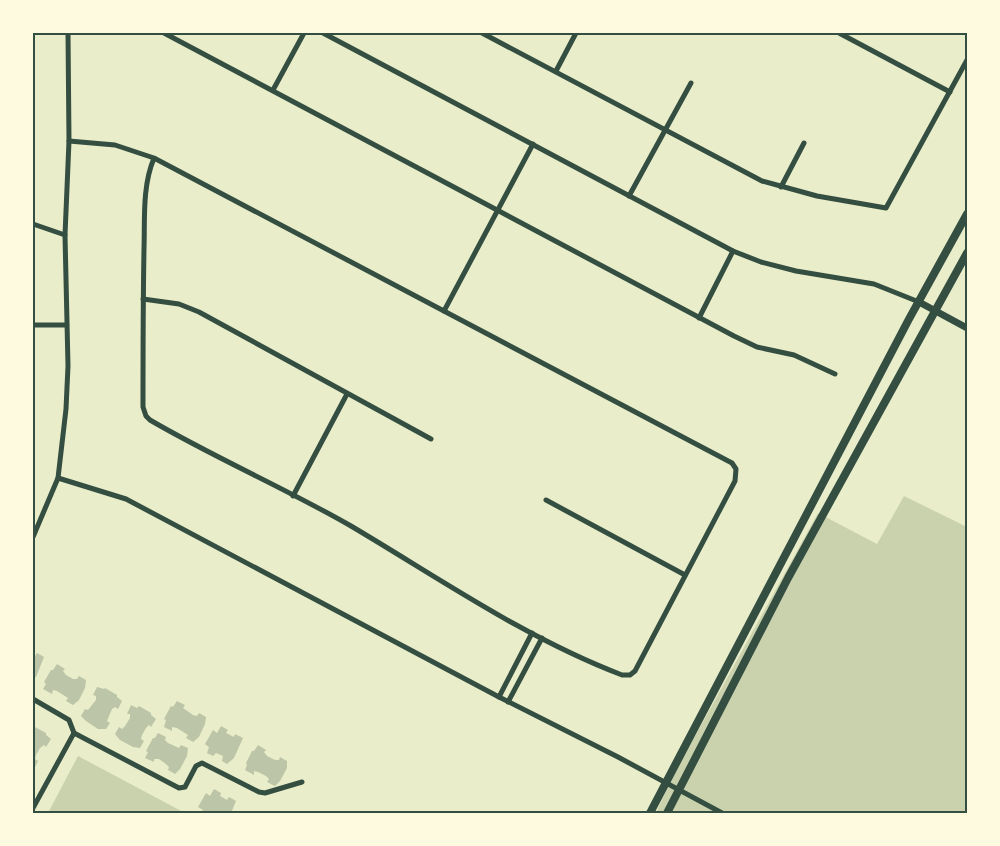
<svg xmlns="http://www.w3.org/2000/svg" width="1000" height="846" viewBox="0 0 1000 846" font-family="'Archivo Narrow',sans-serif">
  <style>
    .green { fill: #cad2ad }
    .building { fill: #bcc5a7 }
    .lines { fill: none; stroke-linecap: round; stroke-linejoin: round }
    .minor { stroke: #344e41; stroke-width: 5 }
    .tertiary { stroke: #344e41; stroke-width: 7 }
    .secondary { stroke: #344e41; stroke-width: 8 }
    .neatline { fill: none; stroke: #344e41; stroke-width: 2 }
  </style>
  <rect width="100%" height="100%" fill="#e9edc9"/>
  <g class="green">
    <path d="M904,496l63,31v286h-311l15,-33 147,-267 59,31z"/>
    <path d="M78,756l107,57h-137z"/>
  </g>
  <g class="building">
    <path d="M37,653l7,4 -8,20h-3v-22l2,1z"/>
    <path d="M57,664l8,5 -2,2 3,4 7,4h4l2,-3 7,4 -1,8 -6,12 -6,5 -7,-4 2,-3 -11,-7 -4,-1 -1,4 -9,-5 3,-5 -2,-2 7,-12h2z"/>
    <path d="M97,687l7,2 1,-1 12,7v2l5,4 -4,8 -3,-2 -3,2 -5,12 3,2 -4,6h-8l-12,-8 -5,-5 4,-7 3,1 8,-10v-4l-3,-1z"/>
    <path d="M177,701l8,4 -2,3 10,7 4,1 2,-3 7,4 -1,7 -6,13 -6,5 -7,-4 2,-3 -11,-7 -5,-1v4l-8,-4 2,-7 -2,-1 7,-13 2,1z"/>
    <path d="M131,705l6,3 2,-2 12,7v2l5,4 -5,8 -2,-2 -3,3 -4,7 -1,4 3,2 -4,7 -7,-1 -13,-7 -5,-6 4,-7 3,2 3,-3 5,-8v-4h-3z"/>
    <path d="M33,726l13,7v2l5,4 -5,8 -2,-2 -4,3 -4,7 -1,4 3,2 -3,6h-2z"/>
    <path d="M221,726l7,4 -2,3 8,4 1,-3 8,4 -9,20 -7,6 -5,-3 1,-5 -7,-3 -3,3 -6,-3 2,-6 -4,-3 8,-14 4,3z"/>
    <path d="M158,733l8,4 -1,3 3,3 11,5 2,-3 7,3 -1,8 -7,13 -5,5 -7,-4 1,-3 -3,-3 -7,-5h-5v3l-9,-4 3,-6 -2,-1 7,-13h2z"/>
    <path d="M258,745l8,5 -2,2 3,4 8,4h4l1,-3 7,4v7l-7,13 -5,5 -8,-4 2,-3 -3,-3 -8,-4 -4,-1v4l-9,-5 2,-5 -1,-2 6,-12h2z"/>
    <path d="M214,789l7,4 -1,3 7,4 2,-3 7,4 -5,12h-30l2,-3 -5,-3 8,-14 4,3z"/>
  </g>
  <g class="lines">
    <g class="minor">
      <path d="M164,33l570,303 23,11 37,8 41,19"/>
      <path d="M323,33l410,218 28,11 35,9 78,13 45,18"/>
      <path d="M482,33l280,148 55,15 69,12 81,-148"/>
      <path d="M839,33l111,59"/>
      <path d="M556,71l20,-38"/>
      <path d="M273,90l31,-57"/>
      <path d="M69,141l46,4 39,13 578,305 4,6 -1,12 -100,190 -5,4h-8c-97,-37 -183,-97 -271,-149 -66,-38 -136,-68 -201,-106l-4,-4 -3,-9c0,-53 0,-105 1,-158 1,-30 -2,-62 10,-91"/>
      <path d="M781,187l23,-44"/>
      <path d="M629,196l62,-113"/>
      <path d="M33,224l32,11"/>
      <path d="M143,299l36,5 20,8 232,127"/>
      <path d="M444,311l89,-167"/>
      <path d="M699,318l34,-67"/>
      <path d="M33,325h33"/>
      <path d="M58,478l68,21 373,198 119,60 104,56"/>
      <path d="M293,496l54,-102"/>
      <path d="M546,500l139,75"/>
      <path d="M33,537l25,-59 8,-69 2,-43 -3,-131 4,-94 -1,-108"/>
      <path d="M499,697l33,-64"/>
      <path d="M33,699l36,21 5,13 105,55 6,-1 11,-21 6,-3 57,29 6,1 37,-11"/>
      <path d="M508,702l34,-64"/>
      <path d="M33,808l41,-75"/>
    </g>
    <path class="tertiary" d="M919,302l48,26"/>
    <g class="secondary">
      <path d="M650,813l259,-494 58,-105"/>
      <path d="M667,813l121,-235 179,-325"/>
    </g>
  </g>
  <rect width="1000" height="846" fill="none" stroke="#fefae0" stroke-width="69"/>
  <rect x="34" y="34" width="932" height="778" class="neatline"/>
</svg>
